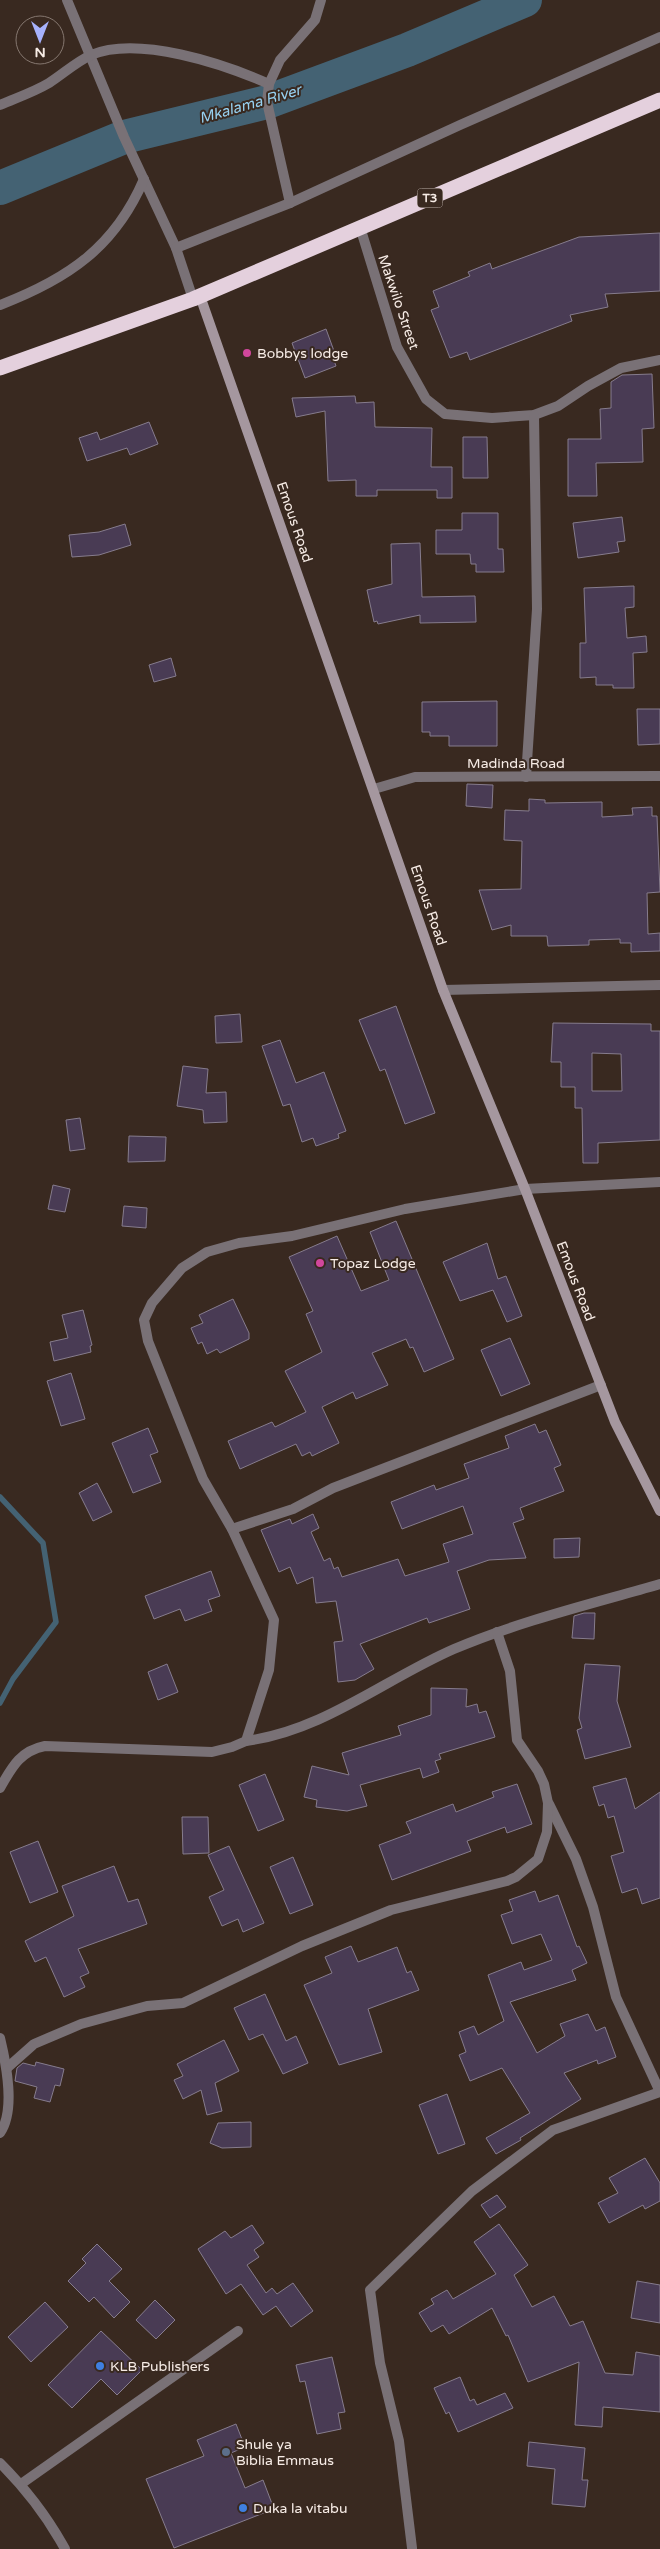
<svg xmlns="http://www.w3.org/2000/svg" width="660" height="2549" viewBox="0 0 660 2549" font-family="'Varela Round',sans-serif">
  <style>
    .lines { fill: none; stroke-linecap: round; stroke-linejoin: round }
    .stream { stroke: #446273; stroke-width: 5.5 }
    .river { stroke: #446273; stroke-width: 34 }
    .building { fill: #493b54; stroke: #867c8d; fill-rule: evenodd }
    .lane { stroke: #797176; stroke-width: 10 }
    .street { stroke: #797176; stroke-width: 10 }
    .secondary { stroke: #a5979f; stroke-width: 10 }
    .highway { stroke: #e4d0dd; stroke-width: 15 }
    .hotel-dot { fill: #d1479c; stroke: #392920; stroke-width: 2 }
    .shop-dot { fill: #3f7fe0; stroke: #392920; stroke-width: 2 }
    .service-dot { fill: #5c6f8a; stroke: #392920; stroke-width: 2 }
    .labels { text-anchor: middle; stroke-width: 4; stroke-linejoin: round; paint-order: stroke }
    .shield { fill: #392920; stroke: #beb2ab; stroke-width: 1 }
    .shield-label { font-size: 12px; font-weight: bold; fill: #f7ece6 }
    .street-label { font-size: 14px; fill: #f7ece6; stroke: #392920 }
    .poi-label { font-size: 14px; fill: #f7ece6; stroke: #392920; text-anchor: start }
    .water-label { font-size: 15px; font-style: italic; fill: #96d0f0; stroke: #392920 }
  </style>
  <rect width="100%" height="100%" fill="#392920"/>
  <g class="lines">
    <path class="stream" d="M0,1497l43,46 13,79 -43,57 -13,24"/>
    <path class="river" d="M0,188l124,-51 143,-35 140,-52 118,-50"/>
  </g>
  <g class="building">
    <path d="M660,233v58l-55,3 3,13 -38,8 2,6 -102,39 -3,-8 -17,6 -19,-48 8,-3 -6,-16 37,-15 -2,-4 22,-9 2,6 87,-32z"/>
    <path d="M326,329l8,22 -3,1 5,14 -31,12 -13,-35z"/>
    <path d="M652,374l2,54 -12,1 1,33 -47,1 1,33h-29v-57h33l-1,-30 11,-1v-26l11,-7z"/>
    <path d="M355,396l1,7 18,-1 1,25 57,1 -1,39h21v31h-15v-8h-60v6h-21v-16l-28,1 -3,-70 -29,6 -4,-19z"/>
    <path d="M149,422l9,22 -28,11 -3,-7 -40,13 -8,-23 18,-6 3,8z"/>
    <path d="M463,437h24l1,41h-25z"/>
    <path d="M462,513h36v36h5l1,23h-28v-8h-5l-1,-10h-34v-24h26z"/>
    <path d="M622,517l3,24 -8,1 2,10 -41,6 -5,-35z"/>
    <path d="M125,524l6,21 -32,10 -27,2 -3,-22 30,-3z"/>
    <path d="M420,543l2,54 53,-1 1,26 -56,1v-8l-42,9 -1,-3 -3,1 -7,-32 25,-6 -1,-40z"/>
    <path d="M634,586v21l-9,1 2,30 19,-2 1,16 -14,1 1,35h-21v-3h-17v-8l-16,1v-35h6l-2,-55z"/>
    <path d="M171,658l5,18 -22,6 -5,-17z"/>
    <path d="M497,701v45h-48v-10h-19v-4h-8v-30z"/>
    <path d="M637,709h23v35l-22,1z"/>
    <path d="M467,784l26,1 -1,23 -26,-2z"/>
    <path d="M529,799l16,1v3l57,-1v15l31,-2 -1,-7 20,-1v9h5l3,76 -13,1 1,41 12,-1v18l-29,1v-9h-11v-4l-31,1v5l-41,1 -1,-10h-36v-11l-19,5 -13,-40 42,-1 1,-48 -18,-1 1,-30 24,1z"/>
    <path d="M396,1006l39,107 -30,11 -20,-55 -5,2 -21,-51z"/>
    <path d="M240,1014l2,28 -26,1 -1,-27z"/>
    <path d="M553,1023l98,1v7h9v109l-62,3v20h-15l-1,-55h-7v-21h-14v-25h-10zM592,1053l29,1 1,37h-30z"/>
    <path d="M280,1040l16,43 28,-11 22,59 -8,3 1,4 -23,8 -3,-8 -11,4 -12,-38 -7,2 -21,-60z"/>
    <path d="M183,1066l25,3 -2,24 20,-1 1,30 -23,1 -1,-13 -26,-4z"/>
    <path d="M80,1118l5,31 -15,2 -4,-31z"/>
    <path d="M129,1136l37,1 -1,24 -37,1z"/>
    <path d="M53,1185l17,4 -5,23 -17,-3z"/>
    <path d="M124,1206l23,2 -1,20 -24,-2z"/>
    <path d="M396,1221l58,138 -30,13 -11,-25 -3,1 -4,-9 -34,14 16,32 -32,14 -3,-7 -31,15 17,36 -27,13 -2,-4 -8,4 -6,-12 -56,25 -12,-28 44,-19 3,5 31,-15 -21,-41 37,-19 -16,-38 7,-3 -24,-54 48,-21 24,55 28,-11 -19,-48z"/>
    <path d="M487,1243l11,36 8,-3 16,40 -15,6 -14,-32 -33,11 -17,-39z"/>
    <path d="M233,1299l16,34v6l-29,14 -3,-4 -10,5 -5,-12 -4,2 -7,-16 12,-5 -4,-8z"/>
    <path d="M83,1310l9,35 -2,1 1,6 -37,9 -4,-19 18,-4 -6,-23z"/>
    <path d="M510,1338l20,46 -29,12 -20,-46z"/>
    <path d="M71,1373l14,46 -24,7 -14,-45z"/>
    <path d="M535,1424l4,9 7,-3 15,35 -7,3 10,23 -44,17 4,11 -11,4 13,35 -37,2 -32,11 13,38 -41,14 -2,-5 -67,26 14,25 -19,11 -17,2 -4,-40 9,-1 -7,-40 -20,2 -3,-26 -16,7 -7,-17 -11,5 -18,-42 29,-11 2,5 21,-10 6,14 -8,4 13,29 6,-3 4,11 4,-2 4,10 56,-18 7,17 44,-14 -6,-18 30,-10 -10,-28 -61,23 -11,-27 43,-17 2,5 33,-12 -5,-14 45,-16 -4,-12z"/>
    <path d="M148,1428l10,24 -8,3 11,27 -28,11 -21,-50z"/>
    <path d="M97,1483l15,29 -19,9 -14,-28z"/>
    <path d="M580,1538l-1,19 -25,1v-19z"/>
    <path d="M211,1571l9,25 -12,4 4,11 -27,10 -5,-12 -26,10 -9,-23z"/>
    <path d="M584,1613h11l-1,26 -22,-1 2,-22z"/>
    <path d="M167,1664l11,28 -20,8 -10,-28z"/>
    <path d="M585,1664l35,2 -3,35 14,46 -46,12 -8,-29 5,-2 -3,-10z"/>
    <path d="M431,1688l36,1 -1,18 11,-3 2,9 7,-2 9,26 -56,17 2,5 -6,2 4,11 -16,6 -3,-10 -60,17 7,21 -20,5 -31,-4 1,-7 -13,-3 8,-31 37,9 -7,-22 59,-18 -3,-9 33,-11z"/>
    <path d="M265,1774l19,46 -26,11 -19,-46z"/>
    <path d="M626,1778l9,31 25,-17v106l-18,6 -5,-16 -15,5 -11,-37 13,-4 -10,-36 -6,2 -4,-14 -5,2 -6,-19z"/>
    <path d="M517,1784l15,40 -25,9 -2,-6 -38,14 4,10 -79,29 -13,-35 32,-12 -5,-11 47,-18 3,8 38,-15 -2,-5z"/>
    <path d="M182,1817h26l1,36 -26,1z"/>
    <path d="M38,1841l20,51 -28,11 -20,-51z"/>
    <path d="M229,1846l35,77 -21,9 -5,-13 -16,7 -13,-29 15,-7 -16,-35z"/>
    <path d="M293,1857l20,48 -23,9 -20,-47z"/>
    <path d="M114,1866l14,36 10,-3 9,25 -69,25 11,24 -9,4 5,10 -21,10 -18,-40 -11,5 -10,-21 49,-25 -12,-30z"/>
    <path d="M535,1891l4,11 19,-7 19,52 2,-1 8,17 -15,7 4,10 -66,22 27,51 28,-17 -5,-12 28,-10 8,17 9,-4 11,30 -18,7 -1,-4 -33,13 17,26 -61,39 1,2 -25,14 -10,-16 44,-25 -28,-45 -32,13 -11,-26 7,-3 -7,-20 15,-6 4,9 26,-14 -16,-46 33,-13 3,8 28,-10 -11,-26 -29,10 -11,-29 12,-4 -4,-11z"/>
    <path d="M351,1946l7,16 39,-15 10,26 4,-2 8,19 -51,19 14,43 -43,13 -35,-80 28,-12 -7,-16z"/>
    <path d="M265,1994l21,47 10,-5 12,27 -25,11 -20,-40 -14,6 -15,-32z"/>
    <path d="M224,2040l15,31 -24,12 7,28 -15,4 -6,-25 -18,9 -9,-19 9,-4 -6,-12z"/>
    <path d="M36,2062l28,7 -4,17 -5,-1 -5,17 -16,-4 3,-11 -22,-6 2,-13 6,-5 12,3z"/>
    <path d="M447,2094l18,50 -27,10 -19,-49z"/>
    <path d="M251,2122v25l-29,1 -12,-5 8,-20z"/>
    <path d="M645,2158l15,25v18l-15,8 -2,-4 -34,18 -11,-20 20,-10 -9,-15z"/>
    <path d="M497,2195l9,12 -16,11 -9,-13z"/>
    <path d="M499,2224l29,41 -14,10 18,32 22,-11 16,30 13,-5 22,52 28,2 3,-23 24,4v56l-57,-5 -1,20 -27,-2 4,-63 -51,20 -20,-47 -2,1 -14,-28 -43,26 -6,-9 -12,7 -12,-19 15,-9 -3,-5 16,-9 6,9 43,-25 -22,-32z"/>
    <path d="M252,2225l12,18 -10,7 5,7 -12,8 19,28 6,-5 5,6 16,-11 20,28 -22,16 -15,-21 -13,9 -22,-31 -15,10 -28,-45 27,-18 6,7z"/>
    <path d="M97,2244l25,25 -13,12 21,21 -16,16 -20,-21 -5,5 -21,-21 18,-18 -4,-4z"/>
    <path d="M637,2281l23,4v38l-29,-5z"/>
    <path d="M155,2300l20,20 -19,19 -20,-19z"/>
    <path d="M45,2302l23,25 -37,35 -23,-25z"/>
    <path d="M101,2331l41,39 -25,25 -16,-16 -29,29 -24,-23z"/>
    <path d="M332,2357l13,55 -7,1 3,16 -24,5 -12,-53 -5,1 -4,-17z"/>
    <path d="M460,2377l10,24 4,-2 3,6 28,-12 8,15 -55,24 -9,-20 -3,2 -12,-26z"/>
    <path d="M236,2424l9,23 -14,6 14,35 18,-8 11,29 -100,39 -28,-69 58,-23 -7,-16z"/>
    <path d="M529,2442l56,6 -3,32h6l-3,27 -33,-3 3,-35 -28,-3z"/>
  </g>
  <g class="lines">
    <path class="lane" d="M21,2484l217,-153"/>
    <g class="street">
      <path d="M67,0l57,137 52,111 17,51"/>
      <path d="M0,105c16,-7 34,-13 49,-22 14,-9 27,-21 42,-28 47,-20 133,9 178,29"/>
      <path d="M290,203l-23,-101 2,-18 11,-24 35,-40 6,-20"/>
      <path d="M360,227l37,120 29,52 19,15 47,4 42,-3 24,-9 30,-20 33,-18 39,-8"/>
      <path d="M176,248l114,-45 170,-78 200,-88"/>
      <path d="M0,305c68,-26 115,-58 144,-126"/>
      <path d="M526,777l11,-168 -3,-194"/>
      <path d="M374,789l41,-12 245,-1"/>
      <path d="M443,990l217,-5"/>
      <path d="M232,1529l61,-20 40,-21 268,-103"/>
      <path d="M246,1741c77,-10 139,-62 208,-92 66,-28 137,-45 206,-65"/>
      <path d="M0,1788c12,-21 20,-37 45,-42l167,6 20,-5 14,-6 23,-71 5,-50 -42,-91 -29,-50 -55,-138 -4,-21 8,-17 30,-35 25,-16 32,-9 53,-7 113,-27 120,-20 135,-7"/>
      <path d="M549,1804l27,55 17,48 23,90 44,95"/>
      <path d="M0,2038c6,25 16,72 0,95"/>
      <path d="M7,2068l27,-24 47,-20 66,-18 36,-3 119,-57 89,-36 116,-29 9,-4 22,-18 9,-27 1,-29 -4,-19 -6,-13 -21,-31 -7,-69 -13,-39"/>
      <path d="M0,2463c26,26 47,53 65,86"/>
      <path d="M412,2548l-13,-107 -19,-78 -10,-73 102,-99 81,-61 107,-38"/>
    </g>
    <path class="secondary" d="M200,296l243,694 82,199 90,233 45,89"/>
    <path class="highway" d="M0,368l193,-69 467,-199"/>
  </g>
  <g class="hotel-dot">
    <circle cx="247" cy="353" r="5"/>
    <circle cx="320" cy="1263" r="5"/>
  </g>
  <g class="shop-dot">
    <circle cx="100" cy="2366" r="5"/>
    <circle cx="243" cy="2508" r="5"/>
  </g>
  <circle class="service-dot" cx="226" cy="2452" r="5"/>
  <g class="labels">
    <rect class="shield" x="417.5" y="188.5" width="25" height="19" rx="4"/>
    <g class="shield-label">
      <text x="430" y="202">T3</text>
    </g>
    <g class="street-label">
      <text transform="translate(399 302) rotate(71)" y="5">Makwilo Street</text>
      <text transform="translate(295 522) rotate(71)" y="5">Emous Road</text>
      <text x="516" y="768">Madinda Road</text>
      <text transform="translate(429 905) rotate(71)" y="5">Emous Road</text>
      <text transform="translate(576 1281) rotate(69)" y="5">Emous Road</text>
    </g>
    <g class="poi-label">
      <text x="257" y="358">Bobbys lodge</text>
      <text x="330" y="1268">Topaz Lodge</text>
      <text x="110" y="2371">KLB Publishers</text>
      <text x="236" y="2449">Shule ya<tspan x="236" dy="16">Biblia Emmaus</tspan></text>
      <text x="253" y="2513">Duka la vitabu</text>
    </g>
    <g class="water-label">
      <text transform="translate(250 104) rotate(-16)" y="5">Mkalama River</text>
    </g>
  </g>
  <g transform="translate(40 40) rotate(180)"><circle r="24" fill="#392920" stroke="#85776f"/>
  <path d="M0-4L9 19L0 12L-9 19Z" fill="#a6b1fc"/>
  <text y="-8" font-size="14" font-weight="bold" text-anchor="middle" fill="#f7ece6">N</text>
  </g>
</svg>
